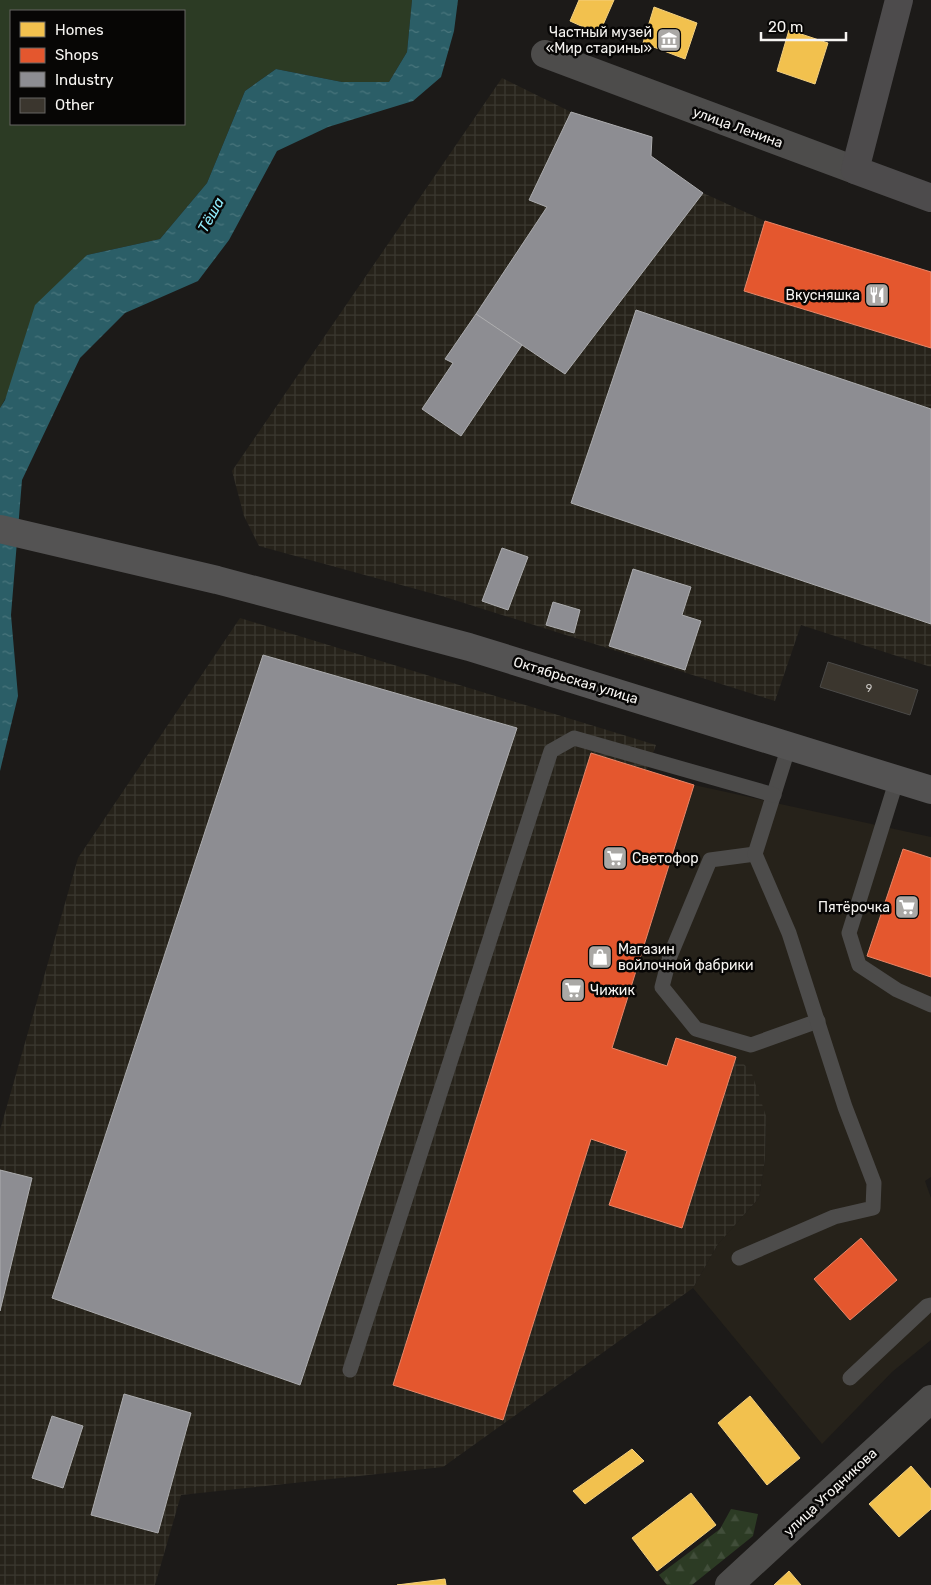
<svg xmlns="http://www.w3.org/2000/svg" width="931" height="1585" viewBox="0 0 931 1585" font-family="Rubik,sans-serif">
  <style>
    .built { fill: #26221a }
    .industrial { fill: url(#industrial-grid) }
    .grass { fill: #2c3b24; fill-rule: evenodd }
    .forest { fill: url(#forest-firs) }
    .water { fill: url(#water-ripples) }
    .homes { fill: #f2c14e; stroke: #f3d07f }
    .shops { fill: #e4572e; stroke: #e98668 }
    .industry { fill: #8d8d92; stroke: #acacae }
    .building { fill: #3b362e; stroke: #4b4a48 }
    .lines { fill: none; stroke-linecap: round; stroke-linejoin: round }
    .lane { stroke: #4d4c4b; stroke-width: 15 }
    .street { stroke: #4d4c4b; stroke-width: 28 }
    .secondary { stroke: #4d4b4c; stroke-width: 28 }
    .primary { stroke: #545353; stroke-width: 28 }
    .labels { text-anchor: middle; stroke-width: 5; stroke-linejoin: round; paint-order: stroke }
    .number-label { font-size: 11px; fill: #c7c4c0 }
    .poi-label { font-size: 14px; fill: #f6f4f1; stroke: #070605; text-anchor: end }
    .street-label { font-size: 14px; fill: #f6f4f1; stroke: #070605 }
    .water-label { font-size: 15px; font-style: italic; fill: #90ecfd; stroke: #070605 }
  </style>
  <defs>
    <pattern id="industrial-grid" width="8" height="8" patternUnits="userSpaceOnUse" patternTransform="scale(1.25)"><rect width="8" height="8" fill="#26221a"/><path d="M0 4h8M4 0v8" fill="none" stroke="#3b3830"/></pattern>
    <pattern id="forest-firs" width="22" height="20" patternUnits="userSpaceOnUse" patternTransform="scale(1.25)"><rect width="22" height="20" fill="#2c3b24"/><path d="M5 1l3.5 6h-7zM16 11l3.5 6h-7z" fill="#414e3a"/></pattern>
    <pattern id="water-ripples" width="26" height="14" patternUnits="userSpaceOnUse" patternTransform="scale(1.25)"><rect width="26" height="14" fill="#2b5e67"/><path d="M2 4q2-2 4 0t4 0M15 11q2-2 4 0t4 0" fill="none" stroke="#4a767d"/></pattern>
  </defs>
  <rect width="100%" height="100%" fill="#1c1a18"/>
  <path class="built" d="M694,785l237,52v340l-6,4 6,17v142l-39,32 -70,72 -129,-156 25,-44 41,-46 6,-39 1,-43 -90,-77 -9,27 -55,-18z"/>
  <g class="industrial">
    <path d="M502,78l69,34 81,25 -1,19 52,37 62,28 166,51v395l-130,-42 -26,76 -330,-104 -186,-51 -15,-30 -12,-45z"/>
    <path d="M240,618l416,127 -9,25 -56,-17 -82,261 158,51 9,-27 60,19 15,14 15,45 -1,43 -6,39 -41,46 -25,44 -250,179 -262,28 -26,90h-155v-455l78,-272z"/>
  </g>
  <path class="grass" d="M0,0h412l-5,52 -18,30h-47l-66,-13 -31,22 -38,92 -47,56 -73,16 -87,153zM11,11h173v113h-173z"/>
  <path class="forest" d="M731,1509l27,5 -5,22 -61,49h-25l-8,-10 61,-46z"/>
  <path class="water" d="M412,0h46l-4,31 -13,46 -28,24 -85,26 -51,24 -48,89 -31,41 -73,32 -45,45 -58,122 -11,135 7,81 -18,75v-363l5,-8 30,-95 52,-50 73,-16 47,-56 38,-92 31,-22 66,13h47l18,-30z"/>
  <g class="homes">
    <path d="M579,0h35l-15,34 -29,-13z"/>
    <path d="M654,7l43,16 -12,36 -42,-16z"/>
    <path d="M789,30l39,13 -13,41 -38,-13z"/>
    <path d="M750,1396l50,62 -33,27 -49,-62z"/>
    <path d="M632,1449l12,12 -59,43 -12,-13z"/>
    <path d="M911,1466l20,23v20l-32,28 -30,-33z"/>
    <path d="M691,1493l25,32 -59,46 -25,-33z"/>
    <path d="M789,1571l12,14h-27z"/>
    <path d="M445,1579l1,6h-49z"/>
  </g>
  <g class="shops">
    <path d="M765,221l166,51v76l-187,-57z"/>
    <path d="M591,753l103,32 -82,263 55,18 9,-28 60,19 -54,171 -73,-23 18,-54 -36,-12 -88,281 -110,-35z"/>
    <path d="M903,849l28,9v119l-64,-21z"/>
    <path d="M861,1238l36,42 -47,40 -36,-41z"/>
  </g>
  <g class="industry">
    <path d="M571,112l81,25 -1,19 52,37 -138,181 -89,-60 71,-107 -18,-7z"/>
    <path d="M636,310l295,99v215l-360,-121z"/>
    <path d="M476,314l46,31 -61,91 -39,-27 31,-46 -8,-4z"/>
    <path d="M502,548l26,9 -20,53 -26,-9z"/>
    <path d="M633,569l58,18 -9,28 19,6 -16,49 -76,-24z"/>
    <path d="M553,602l27,8 -6,23 -28,-8z"/>
    <path d="M263,655l254,73 -217,657 -248,-87z"/>
    <path d="M0,1170l32,8 -32,133z"/>
    <path d="M124,1394l67,19 -33,120 -67,-18z"/>
    <path d="M52,1416l31,10 -20,62 -31,-10z"/>
  </g>
  <path class="building" d="M828,662l90,28 -8,25 -90,-28z"/>
  <g class="lines">
    <g class="lane">
      <path d="M897,779l-48,154 10,32 38,25 34,15"/>
      <path d="M755,854l-45,6 -40,96 -8,31 34,42 55,16 67,-24"/>
      <path d="M739,1258l95,-41 39,-9 1,-25 -29,-76 -56,-174 -34,-79 34,-108"/>
      <path d="M350,1370l201,-619 23,-13 200,57"/>
      <path d="M850,1378l77,-72 4,-1"/>
    </g>
    <g class="street">
      <path d="M545,54l310,116"/>
      <path d="M729,1585l202,-186"/>
    </g>
    <path class="secondary" d="M899,0l-44,170 76,28"/>
    <path class="primary" d="M0,529l217,51 252,67 462,143"/>
  </g>
  <defs>
    <symbol id="museum-square" viewBox="-11 -11 22 22"><rect x="-9" y="-9" width="18" height="18" rx="4" fill="#aaa8a5" stroke="#070605"/><path d="M0-6L6-3V-2H-6V-3ZM-5-1h2V3h-2ZM-1-1h2V3h-2ZM3-1h2V3H3ZM-6 4H6V6H-6Z" fill="#fff"/></symbol>
    <symbol id="restaurant-square" viewBox="-11 -11 22 22"><rect x="-9" y="-9" width="18" height="18" rx="4" fill="#aaa8a5" stroke="#070605"/><path d="M-5-6h1v4h1v-4h1v4h1v-4h1v5L-1.5 .5V6h-2V.5L-5-1ZM5-6V6H3V1.5H1.5Q1.5-4 5-6Z" fill="#fff"/></symbol>
    <symbol id="supermarket-square" viewBox="-11 -11 22 22"><rect x="-9" y="-9" width="18" height="18" rx="4" fill="#aaa8a5" stroke="#070605"/><path d="M-6-5.5h2.5l.6 2H6L4.5 2H-2.5L-4.4-4H-6ZM-1.5 3.2a1.3 1.3 0 1 0 .1 0ZM3 3.2a1.3 1.3 0 1 0 .1 0Z" fill="#fff"/></symbol>
    <symbol id="shop-square" viewBox="-11 -11 22 22"><rect x="-9" y="-9" width="18" height="18" rx="4" fill="#aaa8a5" stroke="#070605"/><path d="M-5-2.5h2.3a2.7 3.5 0 0 1 5.4 0H5L5.5 6h-11ZM-1.5-2.5h3a1.5 2.3 0 0 0-3 0Z" fill="#fff"/></symbol>
  </defs>
  <g fill-rule="evenodd">
    <use href="#museum-square" x="655" y="26" width="28" height="28"/>
    <use href="#restaurant-square" x="863" y="281" width="28" height="28"/>
    <use href="#supermarket-square" x="601" y="844" width="28" height="28"/>
    <use href="#supermarket-square" x="893" y="893" width="28" height="28"/>
    <use href="#shop-square" x="586" y="943" width="28" height="28"/>
    <use href="#supermarket-square" x="559" y="976" width="28" height="28"/>
  </g>
  <g class="labels">
    <g class="number-label">
      <text x="869" y="692">9</text>
    </g>
    <g class="poi-label">
      <text x="652" y="37">Частный музей<tspan x="652" dy="16">«Мир старины»</tspan></text>
      <text x="860" y="300">Вкусняшка</text>
      <text x="632" y="863" text-anchor="start">Светофор</text>
      <text x="890" y="912">Пятёрочка</text>
      <text x="618" y="954" text-anchor="start">Магазин<tspan x="618" dy="16">войлочной фабрики</tspan></text>
      <text x="590" y="995" text-anchor="start">Чижик</text>
    </g>
    <g class="street-label">
      <text transform="translate(738 127) rotate(20)" y="5">улица Ленина</text>
      <text transform="translate(576 680) rotate(17)" y="5">Октябрьская улица</text>
      <text transform="translate(830 1492) rotate(-43)" y="5">улица Угодникова</text>
    </g>
    <g class="water-label">
      <text transform="translate(211 215) rotate(-61)" y="5">Тёша</text>
    </g>
  </g>
  <rect x="10" y="10" width="175" height="115" fill="#070605" stroke="#676563"/>
  <rect x="20" y="22" width="25" height="15" fill="#f2c14e" stroke="#676563"/>
  <text x="55" y="35" font-size="15" fill="#f6f4f1">Homes</text>
  <rect x="20" y="48" width="25" height="15" fill="#e4572e" stroke="#676563"/>
  <text x="55" y="60" font-size="15" fill="#f6f4f1">Shops</text>
  <rect x="20" y="72" width="25" height="15" fill="#8d8d92" stroke="#676563"/>
  <text x="55" y="85" font-size="15" fill="#f6f4f1">Industry</text>
  <rect x="20" y="98" width="25" height="15" fill="#3b362e" stroke="#676563"/>
  <text x="55" y="110" font-size="15" fill="#f6f4f1">Other</text>
  <path d="M761 32v8h85v-8" fill="none" stroke="#f6f4f1" stroke-width="2.5"/>
  <text x="768" y="32" font-size="15" fill="#f6f4f1" stroke="#070605" stroke-width="4" paint-order="stroke">20 m</text>
</svg>
